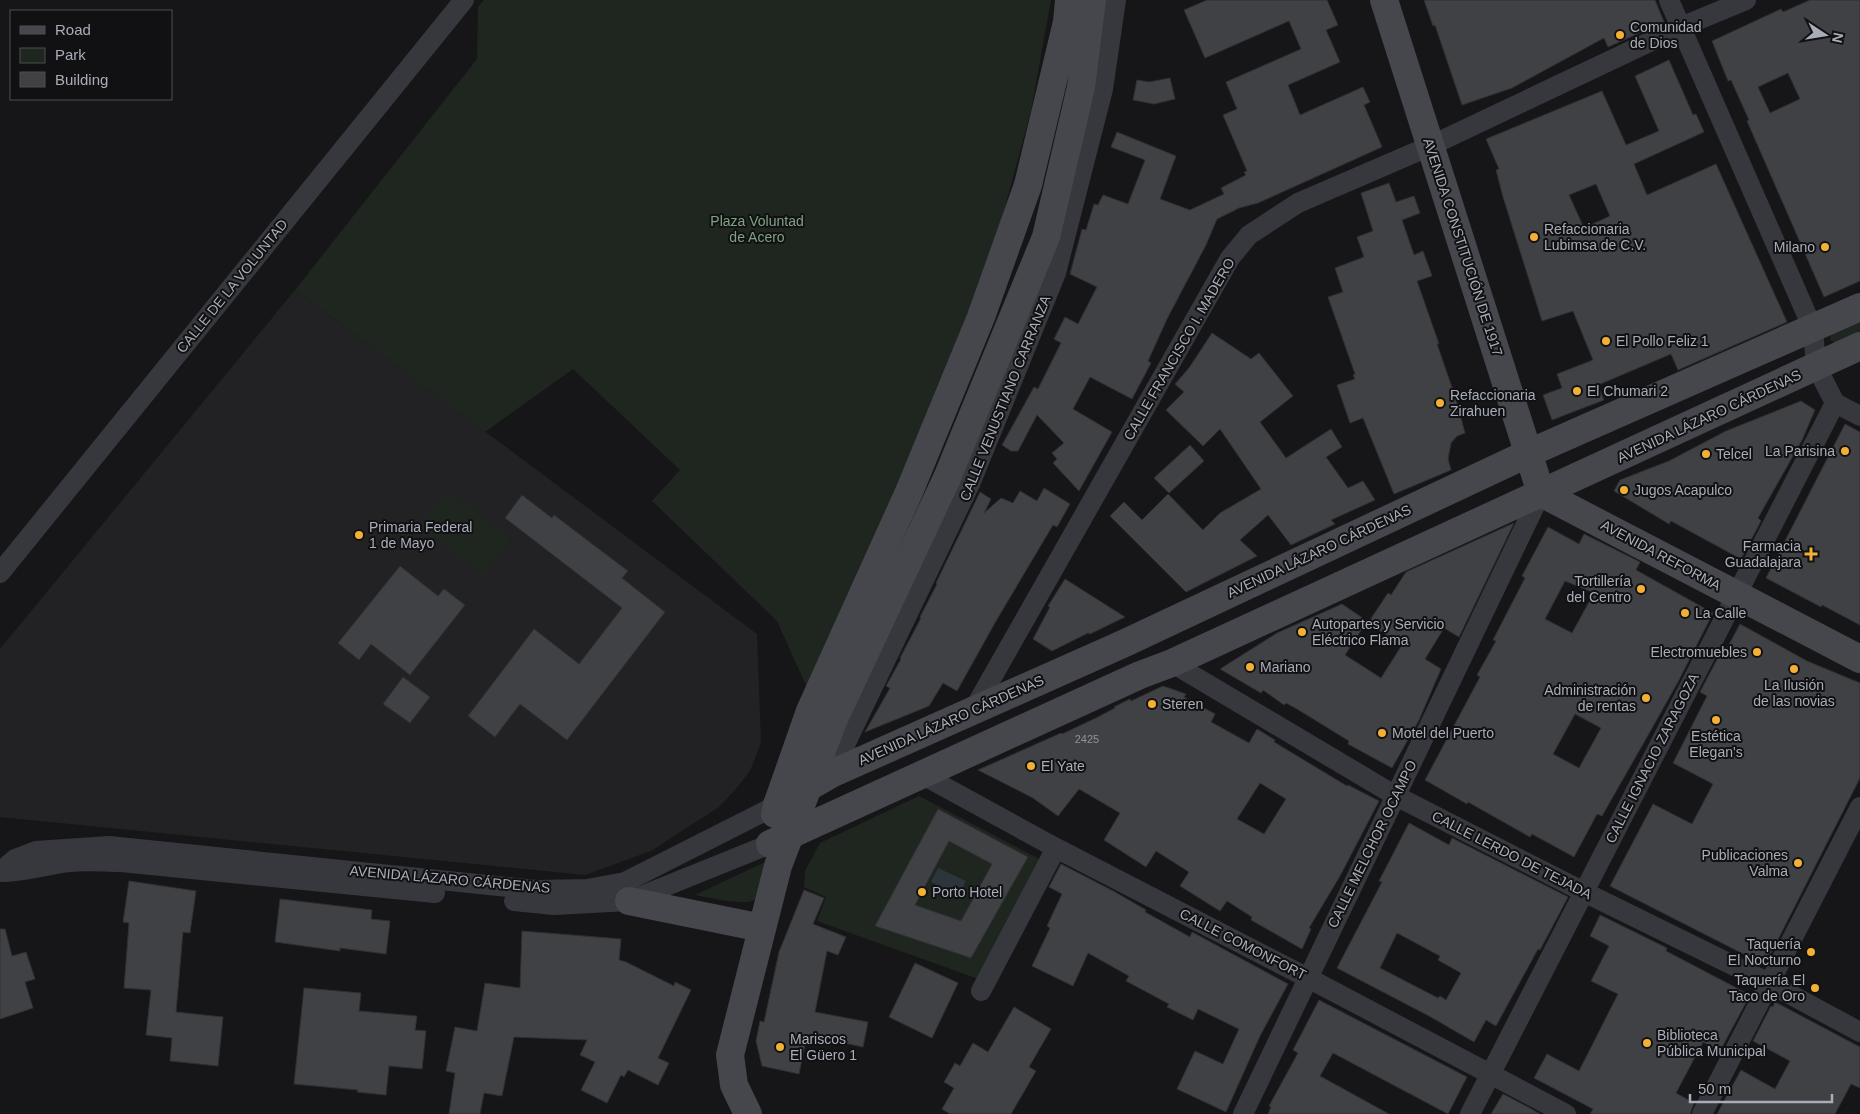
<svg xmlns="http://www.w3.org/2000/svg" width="1860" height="1114" viewBox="0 0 1860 1114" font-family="Helvetica,sans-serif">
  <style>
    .built { fill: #222225 }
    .green { fill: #1e261f }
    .water { fill: #2c353c }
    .building { fill: #404145; stroke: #303034; fill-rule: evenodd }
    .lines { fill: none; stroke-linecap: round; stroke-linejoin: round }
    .street { stroke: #37383d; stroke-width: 20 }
    .secondary { stroke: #45474d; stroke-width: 28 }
    .poi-dot { fill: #f2b134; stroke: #111113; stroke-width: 2 }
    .labels { text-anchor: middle; stroke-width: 4; stroke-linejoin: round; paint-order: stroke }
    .number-label { font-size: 11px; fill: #8e929b }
    .poi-label { font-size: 14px; fill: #a8adb8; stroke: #111113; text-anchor: start }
    .park-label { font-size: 14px; fill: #7fa381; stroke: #111113 }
    .street-label { font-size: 14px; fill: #a8adb8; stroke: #111113 }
  </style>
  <rect width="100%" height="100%" fill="#161618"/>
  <path class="built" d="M295,290l462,344 4,109 -11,28 -15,19 -16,17 -68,44 -66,24 -585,-58v-168z"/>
  <g class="green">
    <path d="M484,0h567l-20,111 -45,166 -91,217 -86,198 -32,-71 -125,-120 28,-31 -107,-101 -88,63 -190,-142 182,-231 1,-52z"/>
    <path d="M1860,319v13l-25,11 -5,-3 1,-7z"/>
    <path d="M446,490l64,48 -27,38 -65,-49z"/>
    <path d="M919,796l126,66 -64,118 -164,-59 9,-24 -22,-10 1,-16 15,-28z"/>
    <path d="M765,862l4,2c-3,9 -7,27 -12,34 -8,10 -50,-1 -62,-3z"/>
  </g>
  <path class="water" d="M938,868l28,13 -7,14 -28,-13z"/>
  <g class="building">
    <path d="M1207,0h120l11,25 -12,5 14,32 -52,23 12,30 63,-28 7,15 -6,3 18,42 -124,56 -19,5 -22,11 -11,26 -39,74 -19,42 3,2 -19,36 -42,-22 -17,32 39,23 -33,59 -26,-28 4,-4 -5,-6 12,-10 -27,-28 -19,36h-7l-9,-6 32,-58 4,2 23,-46 -7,-4 11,-22 13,7 19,-37 -27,-13 12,-45 4,1 8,-26 4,1 5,-10 25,9 17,-44 -34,-13 6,-15 59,24 -16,43 30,11 34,-16 -3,-6 25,-13 -2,-3 3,-1 -24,-56 14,-6 -11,-27 75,-33 -12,-28 -84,37 -21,-48z"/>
    <path d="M1424,0h231l9,22 -56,25 -4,-9 -92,50 -50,17 -27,-80 -2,1z"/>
    <path d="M1810,0h50v281l-36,16 -77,-176 2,-1 -18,-40 -3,1 -16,-40 69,-32 2,3zM1788,73l12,26 -30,14 -12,-26z"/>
    <path d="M1669,60l24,55 3,-1 8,18 -70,32 13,31 69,-31 71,158 -109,48 -7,-16 -73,31 6,15 -52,20 -9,-25 19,-7 -5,-14 36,-14 -20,-49 -31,10 -39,-124 -7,-27 3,-1 -13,-30 116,-48 24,54 33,-14 -24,-55zM1596,184l14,32 -26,12 -15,-33z"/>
    <path d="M1170,78l5,21 -21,5 -21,-4 4,-20 12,2z"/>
    <path d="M1389,183l7,19 18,-6 6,17 -18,7 12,35 9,-4 9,25 -15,5 22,63h-2l18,52 10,37 -8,3 -6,7 -3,16 3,11 -57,24 -31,-76 -13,5 -13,-38 18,-6 -2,-4 2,-1 -27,-77 15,-5 -8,-24 29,-11 -7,-20 16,-6 -12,-38z"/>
    <path d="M1212,333l39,26 8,-6 34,43 -33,26 26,36 45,-29 11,18 -16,10 22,31 15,-7 12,19 -44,20 4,4 -44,21 -23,-30 -28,25 17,16 -71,36 -76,-76 14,-14 18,18 26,-26 35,36 17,-17 41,-24 -41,-60 -17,17 -37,-36 18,-18 -9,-8 14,-16z"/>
    <path d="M1801,401l14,9 -13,30 -44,78 3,3 -20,38 -70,-38 -2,3 -55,-33 6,-11 49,-19 57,-30z"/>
    <path d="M1845,424l15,8v193l-38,-20 -1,2 -55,-29z"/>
    <path d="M1190,445l14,16 -35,32 -15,-15z"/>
    <path d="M1044,488l26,16 -13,23 -4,-2 -57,96 -39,70 -14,-8 -14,23 -64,26 25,-44 -4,-2 15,-27 -1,-1 21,-40 -1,-1 17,-33 -1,-1 44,-91 11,7 -7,14 17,-15 12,5 7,-12 17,10z"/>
    <path d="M522,495l30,23 2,-3 74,56 -6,7 43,34 -98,128 -47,-36 -25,33 -27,-21 66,-87 45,35 43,-56 -117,-90z"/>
    <path d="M1514,523l-55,114 -15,-9 -19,31 16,10 -22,51 -27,48 -44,-24 1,-3 -52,-32 -11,-6 -2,2 -21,-15 -2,3 -41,-24 57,-36 65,-29 25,17 -22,34 36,23 21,-33 -34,-22 20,-30 3,2 15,-23z"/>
    <path d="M1548,527l31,17 5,-10 56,28 -4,8 77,43 -34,67 -28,50 -49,86 -5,-2 -23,43 -42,-23 -2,3 -62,-35 -1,2 -42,-24 55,-103 -3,-2 19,-34 -3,-1 32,-62 -3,-2zM1565,581l29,12 -22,40 -27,-14zM1575,714l26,14 -22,40 -26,-14z"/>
    <path d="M400,566l38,30 6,-7 21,16 -55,70 -39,-31 -12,16 -21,-17z"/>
    <path d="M1065,579l60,38 -35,17 -2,-1 -36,18 -19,-12 17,-32 -2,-1z"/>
    <path d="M1740,624l67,37 53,22v95l-95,187 -155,-79 43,-82 39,20 21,-40 -40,-21 34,-67 -7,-4 22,-42 3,2z"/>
    <path d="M403,677l27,20 -20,26 -27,-19z"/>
    <path d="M1163,686l23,8 -2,3 31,17 -4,8 38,21 8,-14 18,11 -1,2 73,44 1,-1 31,16 -39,75 -31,52 2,1 -9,20 -51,-29 1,-3 -25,-16 -7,10 -40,-25 9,-14 -33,-21 -10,16 -42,-27 16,-27 -41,-24 -21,27 -25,-18 -55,-28 83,-37 1,1 34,-16 19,-10 -1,-1 16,-8 1,2zM1260,783l26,16 -22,35 -27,-15z"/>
    <path d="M938,809l90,48 -57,101 -96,-32zM949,841l43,23 -31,57 -46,-16z"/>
    <path d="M1409,823l40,22 3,-7 116,59 -28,53 -2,-1 -42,77 -10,-6 -12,22 -45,-26 -92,-48 45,-86 -3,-1zM1397,933l43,23 -2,4 23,13 -15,27 -6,-4 -2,2 -58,-30z"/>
    <path d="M1061,864l54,28 31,18 -1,2 45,25 2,-5 96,52 -28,52 -34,76 -49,-23 18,-38 28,13 16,-35 -41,-20 -5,11 -26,-13 2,-3 -43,-23 3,-5 -41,-23 -15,33 -41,-20 18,-38 -3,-2 15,-32 -13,-7z"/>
    <path d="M129,881l67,10 -6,42 -7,-1 -7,80 47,5 -5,49 -48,-5 2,-23 -26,-3 5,-45 -27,-2 5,-65 -6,-1z"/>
    <path d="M804,890l20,8 -11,26 33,13 -8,18 -11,-4 -12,61 53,10 -5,25 -56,-12 -8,39 -37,-8 -6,-25 4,-20 4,1 15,-70z"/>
    <path d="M280,899l92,11 -1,9 19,2 -4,33 -46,-6v3l-65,-9z"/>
    <path d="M1600,915l67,33 -1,3 84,44 -30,56 -17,-9 -27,51 18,10 -4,11h-100l3,-5 -59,-31 13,-24 32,17 39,-77 -27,-13 18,-35 -19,-10z"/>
    <path d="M0,929h5l7,27 14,-4 9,27 -10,3 8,26 -33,11z"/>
    <path d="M522,931l99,8 -2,21 7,2 48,24 1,-4 16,8 -33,68 11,5 -11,22 -30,-15 -4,7 -3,-2 -14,28 -26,-13 14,-28 -15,-7 7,-15 -73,-3 -12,59 -18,-3 -4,21h-31l6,-41 -9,-2 9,-44 22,4 8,-48 35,5z"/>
    <path d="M915,963l43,20 -26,55 -43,-21z"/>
    <path d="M304,988l57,5 -2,18 58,5 -2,14 11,1 -4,38 -33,-3 -3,29 -29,-3 1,-2 -64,-6z"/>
    <path d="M1319,1000l148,77 -19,37 -115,-61 -13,23 69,38h-121l3,-7 -2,-1 29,-53 -5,-3z"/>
    <path d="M1775,1002l85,45v41l-9,-4 -16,30h-118l24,-44 34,19 15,-28 -37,-20 18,-35 2,1z"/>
    <path d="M1014,1007l37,22 -22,38 7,4 -25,43h-61l-8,-5 12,-21 -10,-6 11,-19 5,3 13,-23 15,9z"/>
    <path d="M1503,1094l25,13 12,7h-49z"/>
  </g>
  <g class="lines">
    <g class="street">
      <path d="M1669,0l144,329 3,37 19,37 25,13"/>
      <path d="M0,573l464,-573"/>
      <path d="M1172,663l224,133 188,96 185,91 91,49"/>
      <path d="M974,709l256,-451 19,-23 49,-32 132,-57 251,-119 65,-27"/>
      <path d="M831,774l139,-290 86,-211 47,-184 13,-89"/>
      <path d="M921,774l135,74 252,130 258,136"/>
      <path d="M0,872l15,-13 21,-8 73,-5 427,44 51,-1 38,-7 152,-77"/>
      <path d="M4,872c22,0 44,-8 66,-10 16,-2 34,0 51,0l314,31"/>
      <path d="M514,901l40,4 75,-4 141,-57"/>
      <path d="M981,991l75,-143"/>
      <path d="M1243,1114l298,-621"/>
      <path d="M1470,1114l365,-711"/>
      <path d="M1702,1114l158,-307"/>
    </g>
    <g class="secondary">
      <path d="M1384,0l157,493 319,166"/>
      <path d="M777,805l54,-31 294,-131 404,-190 331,-146"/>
      <path d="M775,814l2,-9 33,-94 99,-219 72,-175 47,-132 39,-163 2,-22"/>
      <path d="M770,844l370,-169 32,-12 688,-317"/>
      <path d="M629,901l133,27"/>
      <path d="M748,1114l-14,-29 -4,-30 48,-189 55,-145 114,-243 99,-241 35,-150 11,-87"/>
    </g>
  </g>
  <g class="poi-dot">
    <circle cx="1620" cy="35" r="5"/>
    <circle cx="1534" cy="237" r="5"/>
    <circle cx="1825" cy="247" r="5"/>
    <circle cx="1606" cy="341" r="5"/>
    <circle cx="1577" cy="391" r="5"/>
    <circle cx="1440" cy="403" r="5"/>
    <circle cx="1845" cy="451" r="5"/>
    <circle cx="1706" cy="454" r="5"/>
    <circle cx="1624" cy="490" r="5"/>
    <circle cx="359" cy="535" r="5"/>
    <path d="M1808.5 546.5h5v5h5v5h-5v5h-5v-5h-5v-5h5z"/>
    <circle cx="1641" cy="589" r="5"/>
    <circle cx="1685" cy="613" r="5"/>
    <circle cx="1302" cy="632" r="5"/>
    <circle cx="1757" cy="652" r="5"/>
    <circle cx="1250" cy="667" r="5"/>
    <circle cx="1794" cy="669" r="5"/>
    <circle cx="1646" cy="698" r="5"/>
    <circle cx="1152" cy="704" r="5"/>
    <circle cx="1716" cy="720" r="5"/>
    <circle cx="1382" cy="733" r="5"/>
    <circle cx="1031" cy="766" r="5"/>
    <circle cx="1798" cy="863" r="5"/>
    <circle cx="922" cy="892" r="5"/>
    <circle cx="1811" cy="952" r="5"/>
    <circle cx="1815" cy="988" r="5"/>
    <circle cx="1647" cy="1043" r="5"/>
    <circle cx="780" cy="1047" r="5"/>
  </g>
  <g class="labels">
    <g class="number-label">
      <text x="1087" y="743">2425</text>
    </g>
    <g class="poi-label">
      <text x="1630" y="32">Comunidad<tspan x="1630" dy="16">de Dios</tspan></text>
      <text x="1544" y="234">Refaccionaria<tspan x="1544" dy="16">Lubimsa de C.V.</tspan></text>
      <text x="1815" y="252" text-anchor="end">Milano</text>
      <text x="1616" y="346">El Pollo Feliz 1</text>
      <text x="1587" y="396">El Chumari 2</text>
      <text x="1450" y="400">Refaccionaria<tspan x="1450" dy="16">Zirahuen</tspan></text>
      <text x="1835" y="456" text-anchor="end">La Parisina</text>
      <text x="1716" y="459">Telcel</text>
      <text x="1634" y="495">Jugos Acapulco</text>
      <text x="369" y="532">Primaria Federal<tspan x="369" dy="16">1 de Mayo</tspan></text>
      <text x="1801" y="551" text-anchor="end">Farmacia<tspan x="1801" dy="16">Guadalajara</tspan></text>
      <text x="1631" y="586" text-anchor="end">Tortillería<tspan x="1631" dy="16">del Centro</tspan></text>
      <text x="1695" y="618">La Calle</text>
      <text x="1312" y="629">Autopartes y Servicio<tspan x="1312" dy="16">Eléctrico Flama</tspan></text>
      <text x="1747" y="657" text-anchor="end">Electromuebles</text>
      <text x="1260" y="672">Mariano</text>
      <text x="1794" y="690" text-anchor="middle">La Ilusión<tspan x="1794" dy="16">de las novias</tspan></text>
      <text x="1636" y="695" text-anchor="end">Administración<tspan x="1636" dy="16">de rentas</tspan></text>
      <text x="1162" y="709">Steren</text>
      <text x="1392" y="738">Motel del Puerto</text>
      <text x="1716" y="741" text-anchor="middle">Estética<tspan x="1716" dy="16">Elegan's</tspan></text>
      <text x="1041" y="771">El Yate</text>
      <text x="1788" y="860" text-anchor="end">Publicaciones<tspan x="1788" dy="16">Valma</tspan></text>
      <text x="932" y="897">Porto Hotel</text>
      <text x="1801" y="949" text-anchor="end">Taquería<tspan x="1801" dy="16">El Nocturno</tspan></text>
      <text x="1805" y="985" text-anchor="end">Taquería El<tspan x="1805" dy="16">Taco de Oro</tspan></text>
      <text x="1657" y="1040">Biblioteca<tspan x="1657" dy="16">Pública Municipal</tspan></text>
      <text x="790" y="1044">Mariscos<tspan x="790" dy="16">El Güero 1</tspan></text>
    </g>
    <g class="park-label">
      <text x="757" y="226">Plaza Voluntad<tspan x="757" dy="16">de Acero</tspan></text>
    </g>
    <g class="street-label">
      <text transform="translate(1463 247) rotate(72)" y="5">AVENIDA CONSTITUCIÓN DE 1917</text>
      <text transform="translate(232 286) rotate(-51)" y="5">CALLE DE LA VOLUNTAD</text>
      <text transform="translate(1179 349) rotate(-60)" y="5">CALLE FRANCISCO I. MADERO</text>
      <text transform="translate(1005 398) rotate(-68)" y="5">CALLE VENUSTIANO CARRANZA</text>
      <text transform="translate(1709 416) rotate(-25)" y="5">AVENIDA LÁZARO CÁRDENAS</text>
      <text transform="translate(1319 551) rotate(-25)" y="5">AVENIDA LÁZARO CÁRDENAS</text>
      <text transform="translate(1661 555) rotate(28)" y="5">AVENIDA REFORMA</text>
      <text transform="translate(951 720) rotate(-24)" y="5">AVENIDA LÁZARO CÁRDENAS</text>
      <text transform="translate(1652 758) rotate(-63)" y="5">CALLE IGNACIO ZARAGOZA</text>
      <text transform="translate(1372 844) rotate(-64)" y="5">CALLE MELCHOR OCAMPO</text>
      <text transform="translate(1512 855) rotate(27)" y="5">CALLE LERDO DE TEJADA</text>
      <text transform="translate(450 879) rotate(5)" y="5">AVENIDA LÁZARO CÁRDENAS</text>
      <text transform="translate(1243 944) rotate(27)" y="5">CALLE COMONFORT</text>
    </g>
  </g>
  <rect x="10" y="10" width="162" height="90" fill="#111113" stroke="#4d4f55"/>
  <rect x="20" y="26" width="25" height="8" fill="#45474d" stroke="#4d4f55"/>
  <text x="55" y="35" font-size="15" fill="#a8adb8">Road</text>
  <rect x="20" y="48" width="25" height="15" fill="#1e261f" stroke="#4d4f55"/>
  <text x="55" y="60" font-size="15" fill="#a8adb8">Park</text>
  <rect x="20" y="72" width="25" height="15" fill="#404145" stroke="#4d4f55"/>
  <text x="55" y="85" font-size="15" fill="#a8adb8">Building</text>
  <g transform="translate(1825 35) rotate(102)" stroke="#111113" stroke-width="4" paint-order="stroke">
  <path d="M0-4L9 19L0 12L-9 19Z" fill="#a8adb8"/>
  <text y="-8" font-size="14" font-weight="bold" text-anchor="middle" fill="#a8adb8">N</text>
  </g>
  <path d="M1690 1094v8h142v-8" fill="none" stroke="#a8adb8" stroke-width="2.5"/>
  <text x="1698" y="1094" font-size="15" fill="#a8adb8" stroke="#111113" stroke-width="4" paint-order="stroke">50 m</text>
</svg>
